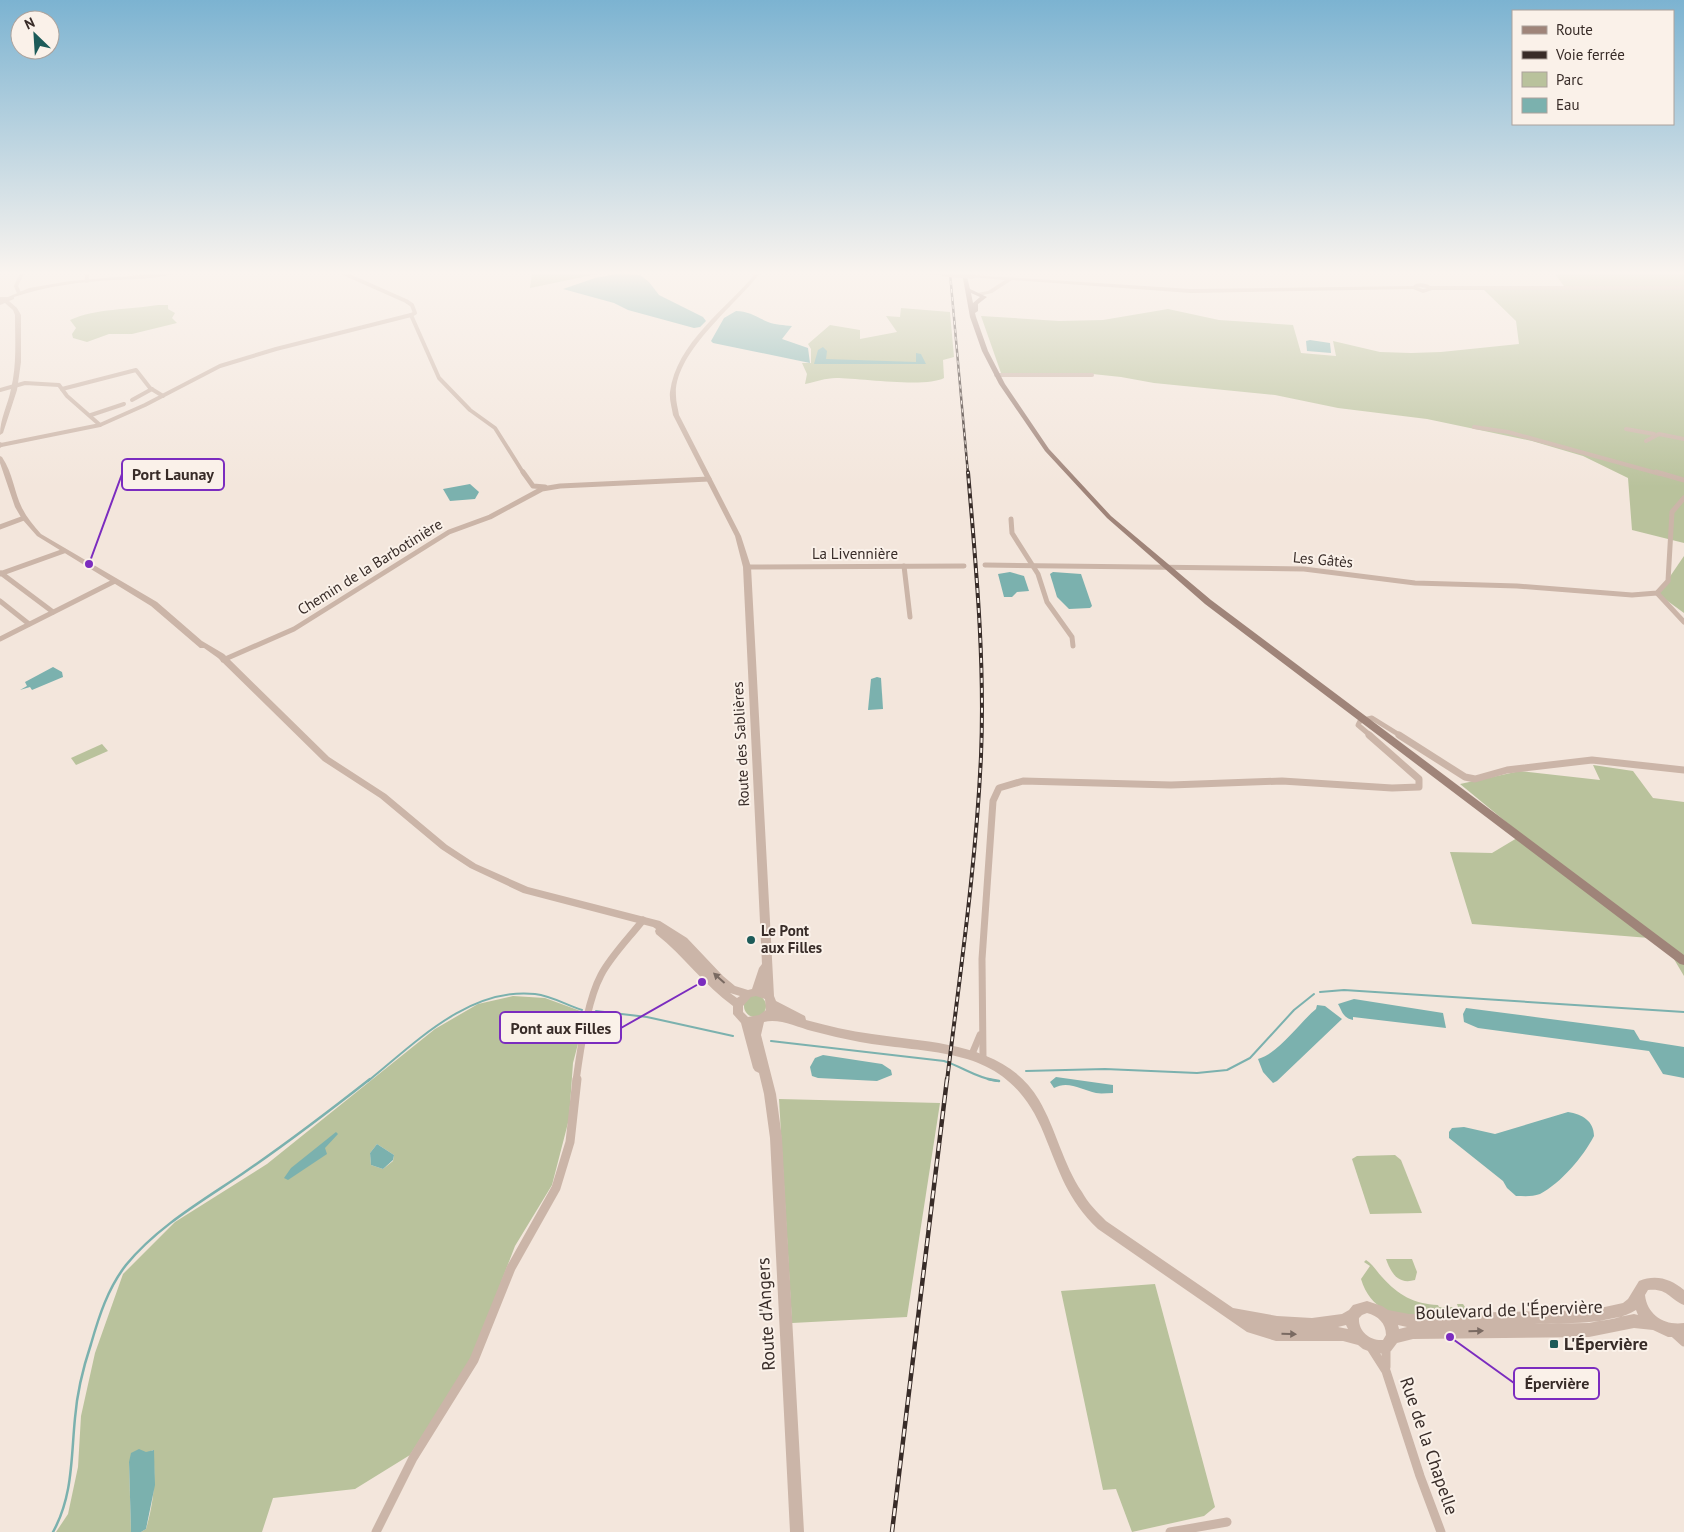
<svg xmlns="http://www.w3.org/2000/svg" width="1684" height="1532" viewBox="0 0 1684 1532" font-family="'PT Sans',sans-serif">
  <style>
    .green { fill: #b9c29c; fill-rule: evenodd }
    .water { fill: #7bb1ae }
    .lines { fill: none; stroke-linecap: round; stroke-linejoin: round }
    .stream-far1 { stroke: #7bb1ae; stroke-width: 2 }
    .stream { stroke: #7bb1ae; stroke-width: 2.5 }
    .minor-far3 { stroke: #cbb5a8; stroke-width: 4 }
    .minor-far2 { stroke: #cbb5a8; stroke-width: 5 }
    .minor-far1 { stroke: #cbb5a8; stroke-width: 7 }
    .minor { stroke: #cbb5a8; stroke-width: 9 }
    .tertiary { fill: #cbb5a8; fill-rule: evenodd }
    .secondary { fill: #9f8479; fill-rule: evenodd }
    .rail-far2-casing { stroke: #382c28; stroke-width: 2.5 }
    .rail-far1-casing { stroke: #382c28; stroke-width: 4 }
    .rail-casing { stroke: #382c28; stroke-width: 4.5 }
    .rail-far2 { stroke: #faf1e9; stroke-width: 1; stroke-dasharray: 4; stroke-linecap: butt }
    .rail-far1 { stroke: #faf1e9; stroke-width: 2; stroke-dasharray: 5; stroke-linecap: butt }
    .rail { stroke: #faf1e9; stroke-width: 2.5; stroke-dasharray: 8; stroke-linecap: butt }
    .tertiary-bridge { stroke: #cbb5a8; stroke-width: 5.5 }
    .oneway { fill: #7a6a62 }
    .poi-dot { fill: #1d5b59; stroke: #faf1e9; stroke-width: 2 }
    .labels { text-anchor: middle; stroke-width: 4; stroke-linejoin: round; paint-order: stroke }
    .street-label { font-size: 15px; fill: #382c28; stroke: #faf1e9 }
    .poi-label { font-size: 15px; font-weight: bold; fill: #382c28; stroke: #faf1e9; text-anchor: start }
    .near-street-label { font-size: 18px; fill: #382c28; stroke: #faf1e9 }
    .near-poi-label { font-size: 18px; font-weight: bold; fill: #382c28; stroke: #faf1e9; text-anchor: start }
    .leader { fill: none; stroke: #7b2cbf; stroke-width: 2 }
    .callout-dot { fill: #7b2cbf; stroke: #faf1e9; stroke-width: 2 }
    .callout { fill: #faf1e9; stroke: #7b2cbf; stroke-width: 2 }
    .callout-label { font-size: 16px; text-anchor: middle; font-weight: bold; fill: #382c28 }
  </style>
  <rect width="100%" height="100%" fill="#f3e6dc"/>
  <g class="green">
    <path d="M532,273h70l-72,15z"/>
    <path d="M1554,273h130v270l-52,-13 -4,-52 -45,-22 -51,-15 -105,-22 -89,-11 -63,-13 -121,-12 -33,-6 -38,-4h-82l-20,-57 78,5 44,-1 65,-11 51,11 74,5 8,28 35,3 -3,-15 47,11 31,1 30,-1 78,-8 -3,-23 -32,-31h83z"/>
    <path d="M158,305h10v4l7,4 -3,5 5,5 -45,11h-23l-22,8 -14,-4 -1,-4 4,-6 -6,-8c27,-12 58,-10 88,-15z"/>
    <path d="M901,308l49,4 4,45 -11,3 1,18c-18,10 -85,0 -108,0 -10,0 -21,4 -31,6l2,-10 -5,-11h9v-14l-3,-5 22,-19 30,5v9l37,-7 -11,-16 14,1z"/>
    <path d="M1684,556v57l-26,-19z"/>
    <path d="M102,744l6,7 -32,14 -5,-7z"/>
    <path d="M1593,765l40,6 20,27 31,4v174l-22,-37 -190,-15 -22,-72 42,1 30,-18 -62,-51 60,-13 80,9z"/>
    <circle cx="755" cy="1006" r="11"/>
    <path d="M513,996l32,2 41,15 -13,50 -4,56 -17,66 -37,61 -43,112 -62,97 -55,34 -82,9 -11,34h-121l5,-3c8,-27 10,-52 7,-79l-24,12 2,70h-75l12,-18 10,-47 3,-51 14,-63 28,-79 52,-52 92,-58 168,-135 43,-25zM377,1144l17,11 -1,6 -10,8 -12,-4 -1,-12z"/>
    <path d="M779,1099l161,4 -33,214 -115,6z"/>
    <path d="M1395,1155l6,5 21,53 -52,1 -18,-55 5,-3z"/>
    <path d="M1386,1259h26l5,13 -2,8c-17,5 -24,-7 -29,-21z"/>
    <path d="M1366,1260c7,4 11,12 16,17 16,18 32,27 56,28l1,2h19l-1,-3h6l4,6 -1,3c-40,2 -90,15 -105,-34l9,-13 -6,-4z"/>
    <path d="M1155,1284l60,223 -11,9 -72,16 -16,-43 -13,1 -42,-199z"/>
  </g>
  <g class="water">
    <path d="M621,273l19,2 9,7 10,13 44,22 3,4 -6,6 -6,1 -66,-18 -14,-7 -51,-14 32,-11z"/>
    <path d="M736,311c12,0 21,6 32,11 7,3 16,3 24,4l-10,13 26,9 2,15 -97,-20 -2,-2 13,-23z"/>
    <path d="M1310,340l20,3 1,10 -24,-2 -1,-10z"/>
    <path d="M823,347l4,4 -1,8 90,3v-9l5,1 5,10h-112l4,-14z"/>
    <path d="M470,484l9,8 -4,7 -25,2 -7,-12z"/>
    <path d="M1010,572l14,4 5,15 -12,1 -5,5h-8l-6,-23z"/>
    <path d="M1053,572l28,2 11,32 -2,2 -21,1 -12,-12 -7,-23z"/>
    <path d="M53,667l9,5 1,5 -31,13 -2,-3 -10,3 7,-4 -2,-4z"/>
    <path d="M877,677l4,1 2,31 -15,1 3,-31z"/>
    <path d="M1354,999l89,14 3,15 -93,-11v3c-10,-2 -11,-9 -15,-16z"/>
    <path d="M1317,1005l8,1 17,13 -65,62 -4,2 -10,-11 -5,-13c20,-5 42,-37 58,-50z"/>
    <path d="M1466,1008l168,22 6,10 44,7v31l-21,-4 -14,-23 -171,-23 -14,-6 -1,-8z"/>
    <path d="M823,1055l59,9 9,6 1,5 -15,6 -59,-3 -6,-2 -2,-9 5,-9z"/>
    <path d="M1056,1077l57,8v8c-6,0 -12,1 -17,0 -14,-3 -28,-13 -42,-5l-4,-6z"/>
    <path d="M1568,1112c14,2 26,9 26,24 -11,21 -33,47 -54,58 -8,3 -16,2 -24,2l-9,-8 -4,-7 -54,-43v-6l3,-4 12,-1 31,7z"/>
    <path d="M336,1132l2,2 -13,14 2,6 -39,26 -4,-2 7,-10z"/>
    <path d="M377,1144l17,11 -1,5 -10,9 -12,-4 -1,-12z"/>
    <path d="M139,1449l7,3 8,-2 1,35 -9,44 -5,3h-10l-2,-70 2,-9z"/>
  </g>
  <g class="lines">
    <g class="stream-far1">
      <path d="M1320,992l24,-2 340,22"/>
      <path d="M596,1011l51,6 86,19"/>
      <path d="M771,1041l173,20c19,6 32,17 53,20"/>
      <path d="M1026,1071l79,-2 92,4 30,-3 23,-12 44,-48 20,-16"/>
      <path d="M368,1081c47,-38 101,-94 167,-87 17,2 31,11 47,16"/>
    </g>
    <g class="stream">
      <path d="M988,1079l11,2"/>
      <path d="M53,1532c20,-36 18,-74 22,-114 2,-25 8,-50 16,-74 8,-28 17,-56 35,-79 31,-38 76,-64 116,-91 44,-30 86,-62 128,-95"/>
    </g>
    <g class="minor-far3">
      <path d="M87,273v8"/>
      <path d="M343,273l63,28 6,4 3,8 -4,2"/>
      <path d="M19,293l-3,-7 6,-13"/>
      <path d="M411,315l28,63 31,32 25,18 29,46"/>
      <path d="M996,375h96"/>
      <path d="M62,389l74,-19 14,18 13,8"/>
      <path d="M0,390l25,-7 34,2 8,11 33,29"/>
      <path d="M132,400l20,-11"/>
      <path d="M91,415l33,-11"/>
      <path d="M1474,427l34,5 152,42"/>
      <path d="M1626,429l28,5"/>
      <path d="M1646,441l13,-7 25,5"/>
      <path d="M1,445l99,-20 45,-20 75,-39 56,-17 135,-34"/>
    </g>
    <g class="minor-far2">
      <path d="M523,472l10,14 12,1"/>
      <path d="M1656,472l28,8"/>
      <path d="M1011,519l1,14 26,41 9,28 25,35 1,9"/>
      <path d="M0,527l24,-9"/>
      <path d="M985,565l319,4 111,14 102,3 115,9 25,-2 11,-12 4,-69 12,-14"/>
      <path d="M904,566l6,51"/>
      <path d="M747,567l217,-1"/>
      <path d="M1,573l52,39"/>
      <path d="M0,574l64,-23"/>
      <path d="M1657,593l27,29"/>
      <path d="M0,601l29,23"/>
      <path d="M0,639l115,-58"/>
      <path d="M223,660l71,-31 155,-97 41,-15 52,-28 18,-3 149,-7"/>
      <path d="M1371,736l-13,-11 2,-4 12,-3 29,18"/>
    </g>
    <g class="minor-far1">
      <path d="M1399,735l66,42 10,2 32,-9 85,-10 92,10"/>
      <path d="M972,1054l8,-19"/>
      <path d="M983,1058l-1,-99 11,-158 6,-13 24,-7 148,4 111,-4 110,7 27,-1v-8l-50,-44"/>
      <path d="M576,1081c4,-29 11,-80 25,-106 10,-19 28,-37 42,-55"/>
    </g>
    <g class="minor">
      <path d="M1673,1332l11,10"/>
      <path d="M1386,1346v21"/>
      <path d="M1372,1349l14,22 34,105 21,56"/>
      <path d="M376,1532l37,-74 61,-98 37,-92 45,-80 14,-46 7,-63"/>
      <path d="M1170,1532l57,-10"/>
    </g>
    <g class="tertiary">
      <path d="M164,273h11c-13,6 -45,6 -61,7 -35,2 -67,6 -100,17v2l-5,2 8,7 4,7v47l-4,28 -14,43 -3,2c0,-17 8,-30 11,-46 6,-24 4,-49 4,-74l-2,-5 -8,-7 -5,2v-4l2,-1 -2,1v-4h8l21,-9 41,-7z"/>
      <path d="M756,273h4c-24,32 -87,80 -84,123 0,6 2,13 3,19l62,121 10,31 23,429 2,5 29,15 1,4c22,6 44,11 66,14 58,9 133,8 167,66 17,29 24,64 43,92 6,11 15,20 24,29l127,87 44,8 35,2 30,-4 7,-4 4,-5 14,-4 15,5 6,4 21,4 182,-4 32,-7 5,-4 11,-18c17,-7 32,-2 45,9v15c-15,-6 -16,-17 -36,-15l-3,5c2,20 20,31 39,28v14h-16l-15,-7 -19,-2 -45,9 -176,2 -16,4 -6,8 -5,2 -10,1 -13,-5 -5,-4 -15,-4h-67l-29,-9 -149,-103c-31,-30 -38,-56 -54,-95 -36,-90 -104,-78 -184,-92 -16,-3 -32,-7 -48,-11 -15,-4 -33,-13 -48,-9l-3,13 15,59 6,44 22,394h-14l-20,-394 -6,-44 -5,-21 -4,-2 -2,-3 -12,-45 -8,-9v-8c-29,-21 -49,-50 -77,-72l-1,-3 1,-2 -3,-2 -130,-34 -53,-25 -29,-19 -61,-51 -57,-37 -105,-103 -14,-10h-4l-49,-42 -114,-70 -15,-17 -7,-12 -15,-44v-7l2,1c11,16 12,35 20,51 5,10 12,18 19,26l116,68 45,39 22,13 105,103 57,37 61,51 29,19 52,23 132,34 27,17 36,38 12,10 13,4 4,-1 7,-21 3,-4 -19,-397 -8,-31 -62,-121c-1,-7 -4,-16 -3,-23 6,-49 56,-83 86,-119zM730,993l10,3 -3,2zM756,996l9,3 1,11 -7,5 -11,2 -5,-5v-6l8,-9zM1636,1310l2,5 -4,-1 -45,9 -55,1c27,-1 80,1 102,-14zM1367,1313c11,3 19,10 19,22l-3,5c-13,1 -25,-9 -24,-22l3,-3zM1346,1325l2,4 -10,-2zM1398,1325l9,2 -8,2z"/>
      <path d="M924,273h21l1,1 -2,1 -18,-1z"/>
      <path d="M972,275l219,14 222,-3c4,-4 13,-3 17,0h254v4h-252l-9,3 -10,-4 -222,4 -179,-13 -20,13 -13,3 -2,-1v-2l11,-2 17,-11 -35,-3v-1zM1417,287l10,1 -4,1z"/>
      <path d="M0,442l2,1 1,3 -3,2z"/>
    </g>
    <path class="secondary" d="M962,273h4l4,16 17,8 -9,7v7l-3,2 1,4 12,34 17,33 44,65 62,67 100,84 473,355v10l-4,-1 -475,-360 -98,-86 -62,-67 -46,-67 -17,-33 -12,-34zM971,293l9,4 -7,6z"/>
    <defs>
      <path id="rail-far2" d="M950,273l18,201"/>
      <path id="rail-far1" d="M947,1081c13,-108 29,-216 34,-325 4,-95 -5,-189 -13,-284"/>
      <path id="rail" d="M892,1532l55,-453"/>
    </defs>
    <use href="#rail-far2" class="rail-far2-casing"/>
    <use href="#rail-far1" class="rail-far1-casing"/>
    <use href="#rail" class="rail-casing"/>
    <use href="#rail-far2" class="rail-far2"/>
    <use href="#rail-far1" class="rail-far1"/>
    <use href="#rail" class="rail"/>
    <path class="tertiary-bridge" d="M944,274l28,2"/>
  </g>
  <defs><path id="oneway-solid" d="M-6-.8H1V-3.2L6.5 0L1 3.2V.8H-6Z" transform="scale(1.25)"/></defs>
  <g class="oneway">
    <use href="#oneway-solid" transform="translate(719 978) rotate(-138)"/>
    <use href="#oneway-solid" transform="translate(1476 1331) rotate(-1)"/>
    <use href="#oneway-solid" transform="translate(1289 1334) rotate(1)"/>
  </g>
  <linearGradient id="sky" x2="0" y2="1"><stop stop-color="#7cb3d1"/><stop offset="0.56" stop-color="#faf4ef"/><stop offset="1" stop-color="#faf4ef" stop-opacity="0"/></linearGradient>
  <rect width="1684" height="487" fill="url(#sky)"/>
  <g class="poi-dot">
    <circle cx="751" cy="940" r="5"/>
    <rect x="1549" y="1339" width="10" height="10" rx="2.5"/>
  </g>
  <g class="labels">
    <g class="street-label">
      <text x="855" y="559">La Livennière</text>
      <text transform="translate(1323 560) rotate(5)" y="5">Les Gâtès</text>
      <text transform="translate(370 567) rotate(-32)" y="5">Chemin de la Barbotinière</text>
      <text transform="translate(741 744) rotate(-93)" y="5">Route des Sablières</text>
    </g>
    <g class="poi-label">
      <text x="761" y="936">Le Pont<tspan x="761" dy="17">aux Filles</tspan></text>
    </g>
    <g class="near-street-label">
      <text transform="translate(1509 1310) rotate(-2)" y="6">Boulevard de l'Épervière</text>
      <text transform="translate(766 1314) rotate(-93)" y="6">Route d'Angers</text>
      <text transform="translate(1429 1446) rotate(71)" y="6">Rue de la Chapelle</text>
    </g>
    <g class="near-poi-label">
      <text x="1564" y="1350">L'Épervière</text>
    </g>
  </g>
  <path class="leader" d="M89 564L122 474M702 982L621 1028M1450 1337L1514 1383"/>
  <g class="callout-dot">
    <circle cx="89" cy="564" r="5"/>
    <circle cx="702" cy="982" r="5"/>
    <circle cx="1450" cy="1337" r="5"/>
  </g>
  <g class="callout">
    <rect x="122" y="459" width="102" height="31" rx="5"/>
    <rect x="500" y="1012" width="121" height="31" rx="5"/>
    <rect x="1514" y="1368" width="85" height="31" rx="5"/>
  </g>
  <g class="callout-label">
    <text x="173" y="480">Port Launay</text>
    <text x="561" y="1034">Pont aux Filles</text>
    <text x="1557" y="1389">Épervière</text>
  </g>
  <rect x="1512" y="10" width="162" height="115" fill="#faf1e9" stroke="#aca29c"/>
  <rect x="1522" y="26" width="25" height="8" fill="#9f8479" stroke="#aca29c"/>
  <text x="1556" y="35" font-size="15" fill="#382c28">Route</text>
  <rect x="1522" y="51" width="25" height="8" fill="#382c28" stroke="#aca29c"/>
  <text x="1556" y="60" font-size="15" fill="#382c28">Voie ferrée</text>
  <rect x="1522" y="72" width="25" height="15" fill="#b9c29c" stroke="#aca29c"/>
  <text x="1556" y="85" font-size="15" fill="#382c28">Parc</text>
  <rect x="1522" y="98" width="25" height="15" fill="#7bb1ae" stroke="#aca29c"/>
  <text x="1556" y="110" font-size="15" fill="#382c28">Eau</text>
  <g transform="translate(35 35) rotate(335)"><circle r="24" fill="#faf1e9" stroke="#aca29c"/>
  <path d="M0-4L9 19L0 12L-9 19Z" fill="#1d5b59"/>
  <text y="-8" font-size="14" font-weight="bold" text-anchor="middle" fill="#382c28">N</text>
  </g>
</svg>
